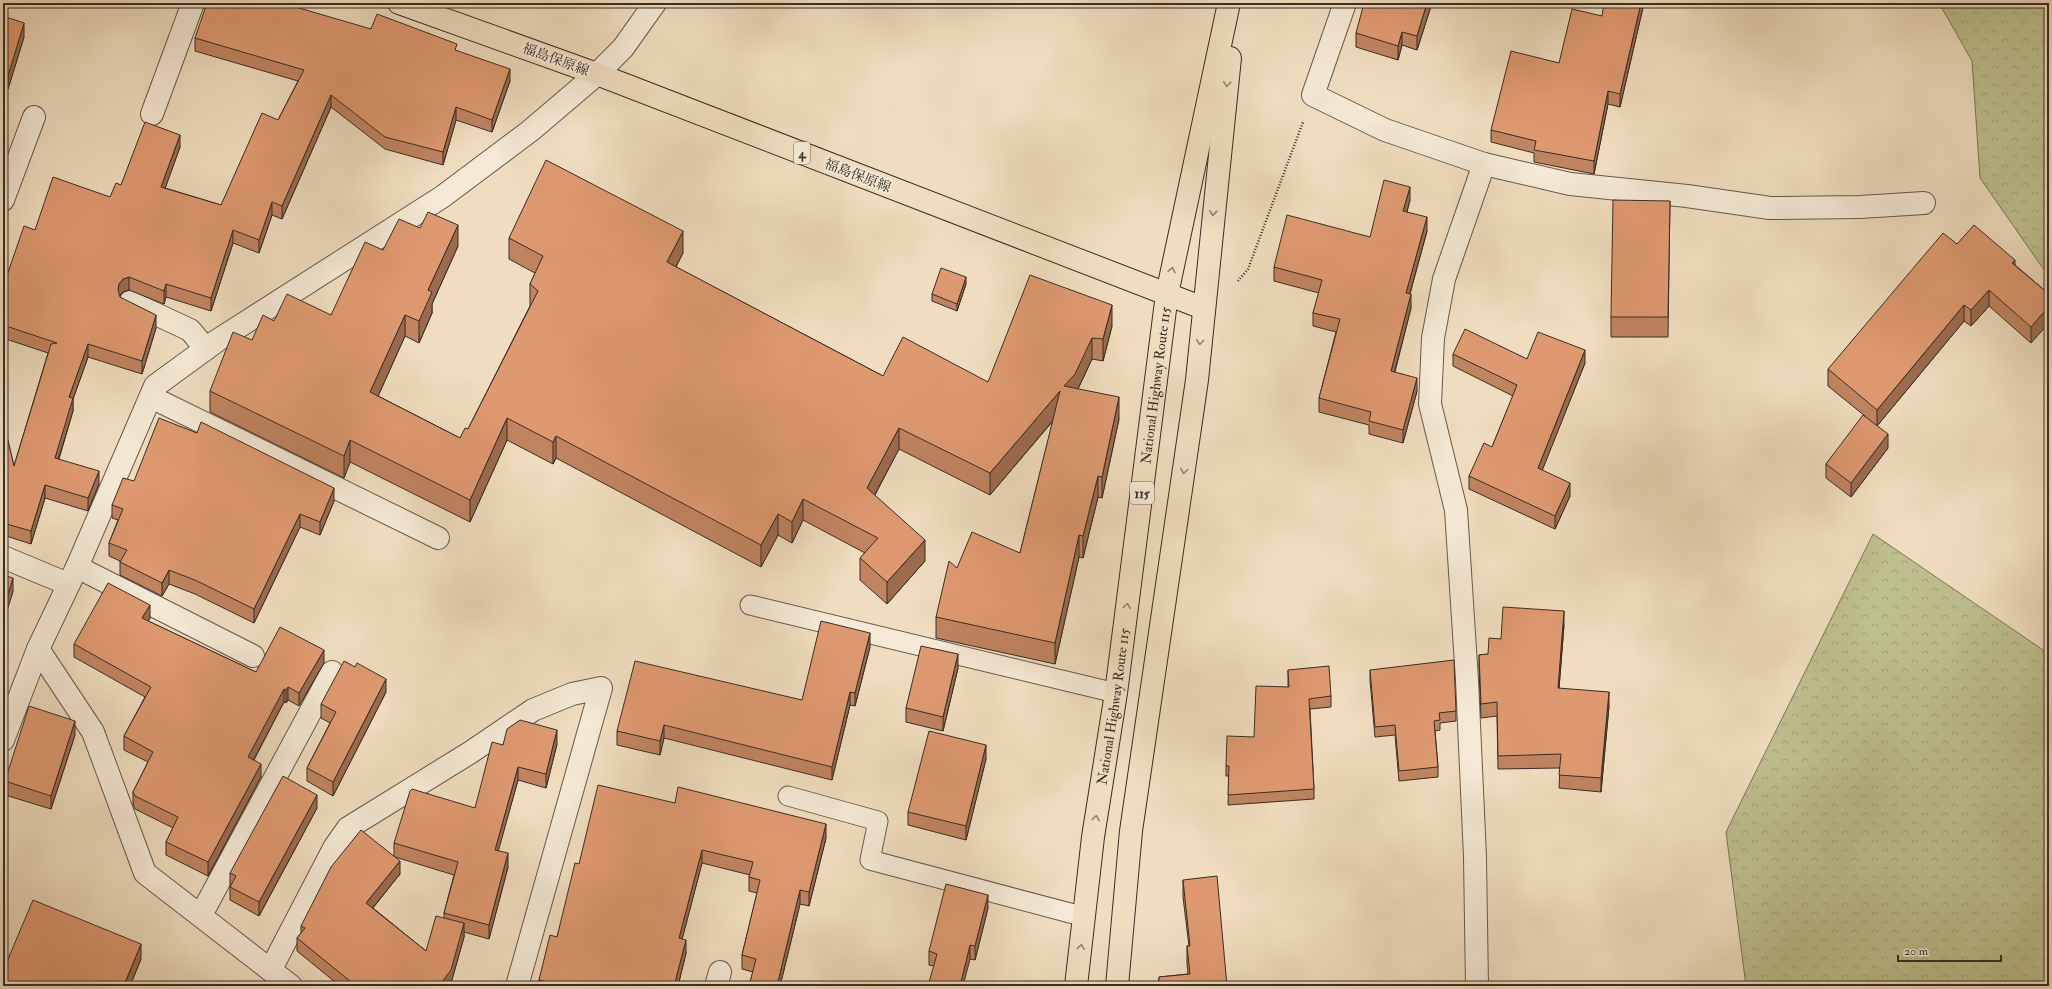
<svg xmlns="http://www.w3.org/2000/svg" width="2052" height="989" viewBox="0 0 2052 989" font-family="'IM FELL Double Pica','Noto Serif JP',serif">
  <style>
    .forest { fill: url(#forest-crowns); stroke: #7b765a }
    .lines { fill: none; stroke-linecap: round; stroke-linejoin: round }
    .lane-casing { stroke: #66594c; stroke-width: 21 }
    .street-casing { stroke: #66594c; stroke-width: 24 }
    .primary-casing { stroke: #382d26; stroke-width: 24 }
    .highway-casing { stroke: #382d26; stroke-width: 24 }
    .path { stroke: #382d26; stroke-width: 2.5; stroke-dasharray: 1 2; stroke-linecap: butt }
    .lane { stroke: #f5e9d5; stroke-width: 19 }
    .street { stroke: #f5e9d5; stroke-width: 22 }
    .primary { stroke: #f0ddbf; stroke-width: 22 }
    .highway { stroke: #f0ddbf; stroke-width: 22 }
    .wall { fill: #c08460; stroke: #382d26; fill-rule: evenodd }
    .shaded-wall { fill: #9c6b4e; stroke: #382d26 }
    .building { fill: #df9970; stroke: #382d26 }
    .oneway { stroke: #948572 }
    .labels { text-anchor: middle; stroke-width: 4; stroke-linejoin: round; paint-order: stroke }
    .shield { fill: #f5e9d5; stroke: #71655a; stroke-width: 1 }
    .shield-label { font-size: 13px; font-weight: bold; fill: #382d26 }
    .street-label { font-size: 14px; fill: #382d26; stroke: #f5e9d5 }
  </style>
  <defs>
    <pattern id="forest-crowns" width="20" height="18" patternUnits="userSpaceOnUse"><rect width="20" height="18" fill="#bebf8e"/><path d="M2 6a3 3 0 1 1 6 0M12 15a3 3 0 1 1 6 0" fill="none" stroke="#a4a47a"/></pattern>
  </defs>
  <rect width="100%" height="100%" fill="#f0ddbf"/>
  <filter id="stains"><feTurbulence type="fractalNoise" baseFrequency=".005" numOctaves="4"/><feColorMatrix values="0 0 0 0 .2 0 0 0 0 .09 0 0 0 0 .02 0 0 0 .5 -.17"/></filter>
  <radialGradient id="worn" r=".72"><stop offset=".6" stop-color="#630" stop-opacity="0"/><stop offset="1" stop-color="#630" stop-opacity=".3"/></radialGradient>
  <g class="forest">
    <path d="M1939,3h110v274l-69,-99 -8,-117z"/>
    <path d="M1873,534l176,120v332h-303l-20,-154z"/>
  </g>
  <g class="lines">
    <defs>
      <g id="lane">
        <path d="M750,605l366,88"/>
        <path d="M788,796l90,25 -8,39 215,57"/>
      </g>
      <g id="street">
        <path d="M1345,3l-32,92 72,35 99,34 86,20 117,12 83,12 90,-1 64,-4"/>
        <path d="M152,114l41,-111"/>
        <path d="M3,200l31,-83"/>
        <path d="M130,302l60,28 16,19"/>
        <path d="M151,397l287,141"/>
        <path d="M3,557l65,27"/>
        <path d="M77,567l176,89"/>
        <path d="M38,649l55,83 52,141 146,113"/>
        <path d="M3,740l35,-91 39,-82 78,-181 63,-46 224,-143 88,-66 67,-57 26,-26 32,-45"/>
        <path d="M201,915l131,-243"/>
        <path d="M271,969l63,-121 14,-20 123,-76 62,-42 39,-16 29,-6 -84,298"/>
        <path d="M716,986l4,-14"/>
        <path d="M1477,986l-2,-129 -8,-177 -11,-170 -26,-106 3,-66 11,-59 40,-115"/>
      </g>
      <path id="primary" d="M399,3l198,71 606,234"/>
      <g id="highway">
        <path id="s1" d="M1076,986l17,-149 23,-144 51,-399 62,-291"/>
        <path d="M1117,986l14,-155 66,-451 33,-322"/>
      </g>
    </defs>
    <use href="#lane" class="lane-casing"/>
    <use href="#street" class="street-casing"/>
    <use href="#primary" class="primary-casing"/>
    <use href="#highway" class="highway-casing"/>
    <path class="path" d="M1238,281l10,-12 55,-147"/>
    <use href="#lane" class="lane"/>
    <use href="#street" class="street"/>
    <use href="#primary" class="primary"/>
    <use href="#highway" class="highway"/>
  </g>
  <g class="wall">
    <path d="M1386,3h46l-15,47 -15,-5 -4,15 -42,-13v-14l29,-26z"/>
    <path d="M1644,3l-24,104 -12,-3 -14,70 -60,-12v-9l-43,-11v-12l68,-67z"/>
    <path d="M3,16l21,21 -16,52 -5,-1z"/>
    <path d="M371,29l86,22 53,30 -18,51 -36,-12 -13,45 -58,-16 -54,-42 -49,112 -10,-4 -13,38 -26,-10 -22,68 -45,-14 -2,7 -35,-14 -6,2 -3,4v1l36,31 -14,46 -54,-17 -15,42v12l-14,48 40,25 -11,27 -43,-13 -14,46 -28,-9v-115l11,46 34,-113 -45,-15v-51l32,-57 75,-33 11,-12 59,-38 -15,41 56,17 57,-85 20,-39 -103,-30v-13z"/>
    <path d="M1410,200l-3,12 20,19 -17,63 1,14 -16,64 22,19 -14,52 -34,-9v-9l-50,-13v-14l17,-66 -23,-6v-13l6,-20 -45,-12v-14l96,-30z"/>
    <path d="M1670,201l-2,136h-57v-20z"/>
    <path d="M509,238l174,15 -7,14 207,109 105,6 124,-56 -9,35 -11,-2 -14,30 41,30 -17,79 -4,-1 -15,61 -4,-1 -24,107 -119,-26v-21l21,-49 63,-15 33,-132 -63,74 -91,-46 -24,46 50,66 -38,43 -27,-24v-22l5,-5 -62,-33 -11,23 -14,-8 -17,32 -205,-109 -3,6 -46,-24 -37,82 -120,-60 -6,16 -134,-66v-21l42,-51 22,-19 57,-6 52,-65 75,-4 -26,58v9l-13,30 -14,-7 -27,60 82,42 8,-9 62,-123v-22l5,-11 -26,-14z"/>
    <path d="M1957,244l58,21 34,29 -18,49 -42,-37 -18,20 -7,-5 -87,105 11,22 -37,49 -25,-19v-14l39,-48 -37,-30v-17z"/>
    <path d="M966,284l-9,27 -25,-10v-7z"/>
    <path d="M1453,354l132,9 -43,107 28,26 -15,33 -86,-40v-13l23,-29 21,-51 -60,-30z"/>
    <path d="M134,481l200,20 -14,34 -20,-8 -46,96 -59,-29 -26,-10 -7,12 -42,-21v-14l-11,-5v-13l9,-23 -6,-2v-13z"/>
    <path d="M150,618l-2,3 108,51 68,-9 -25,43 -11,-6 -2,3 -2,-1 -30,58 7,17 -53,99 -42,-21v-13l7,-14 -38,-19 -2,-4v-13l15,-30 -24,-12v-14l21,-39 -71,-40v-13z"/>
    <path d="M1564,625l-5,63 50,18 -8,86 -42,-4 1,-20 -62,1 -1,-53 -16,2 -2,-50v-13l9,-1 13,-15z"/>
    <path d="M870,647l-15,59 -5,-1 -18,75 -168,-42 -4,17 -43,-10v-14l185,-31z"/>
    <path d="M958,668l-15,63 -37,-9v-14z"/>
    <path d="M1288,670l43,26v11l-21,2 4,80v10l-86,6 1,-29h-3v-10l28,-29 34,-50z"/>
    <path d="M1370,670l86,41v10l-16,2v7l-5,1 3,36v10l-39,4 -4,-46 -20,2 -5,-57z"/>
    <path d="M386,692l-53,104 -26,-15v-13l23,-45 -9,-5v-14z"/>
    <path d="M75,735l-24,74 -46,-14v-14z"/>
    <path d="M557,744l-11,44 -28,-8 -20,70 10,17 -19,72 -25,-7v5l-13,46 -2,3h-109l-43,-35v-13l4,-5v-7l93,-70v-13l81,-35 28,-63zM395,857l59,18 -10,38v5l-18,33 -53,-43 27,-34z"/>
    <path d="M986,759l-20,81 -58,-15v-13z"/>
    <path d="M675,803l151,35 -17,68 -9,-2 -20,82h-31l4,-14 -11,-3v-14l15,-62 -8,-2v-14l1,-2 -48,-12 -20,76 4,14 -8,33h-139v-6l18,-43 22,-73z"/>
    <path d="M317,808l-58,108 -29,-16v-27z"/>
    <path d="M1183,880l44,106h-68v-9l29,-3 -1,-11v-17h2l-6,-49z"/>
    <path d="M988,908l-13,52 -5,-1 -36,7 -5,-1v-14z"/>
    <path d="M141,959l-11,27h-127z"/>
  </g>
  <g class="shaded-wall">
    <path d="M1427,3h5l-15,47v-14z"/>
    <path d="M1641,3h3l-24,104v-13z"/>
    <path d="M24,23v14l-16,52v-13z"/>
    <path d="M1402,32v13l-4,15v-14z"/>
    <path d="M510,69v12l-18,51v-12z"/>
    <path d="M1608,91v13l-14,70v-13z"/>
    <path d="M331,95v12l-49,112v-13z"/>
    <path d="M456,107v13l-13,45v-13z"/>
    <path d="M180,135v12l-19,53v-13z"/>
    <path d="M1410,187v13l-7,25v-14z"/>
    <path d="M272,202v13l-13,38v-13z"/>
    <path d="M1427,217v14l-21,76v-14z"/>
    <path d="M458,225v21l-26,58v9l-13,30v-22l9,-31z"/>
    <path d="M233,230v13l-22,68v-13z"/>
    <path d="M683,231v22l-16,30v-21z"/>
    <path d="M2015,260v16l-3,-13z"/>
    <path d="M129,277v13l-6,2 -4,4 -1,-6 1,-6 4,-5z"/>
    <path d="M966,277v7l-9,27v-7z"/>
    <path d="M166,284v13l-2,7v-13z"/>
    <path d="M1989,290v16l-18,20v-16z"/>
    <path d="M1411,294v14l-20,77v-14z"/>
    <path d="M1112,305v21l-9,35v-22z"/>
    <path d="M1964,305v16l-87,105v-16z"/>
    <path d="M2049,306v17l-18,20v-16z"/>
    <path d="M156,315v13l-14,46v-13z"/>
    <path d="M405,315v21l-35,78v-22z"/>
    <path d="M1092,338v21l-17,36 -11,-9z"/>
    <path d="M88,344v13l-15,42v12l-18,59v-12l14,-61z"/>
    <path d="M1585,350v13l-47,118v-13z"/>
    <path d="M1417,378v13l-14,52v-13z"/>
    <path d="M1060,391v21l-70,83v-22z"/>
    <path d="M1119,397v22l-17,79v-21z"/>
    <path d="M507,418v22l-37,82v-22z"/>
    <path d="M899,428v21l-32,60v-21z"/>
    <path d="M1888,434v14l-37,49v-14z"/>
    <path d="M556,436v22l-3,6v-22z"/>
    <path d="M350,440v22l-6,16v-22z"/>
    <path d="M99,471v13l-11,27v-13z"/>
    <path d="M1098,476v21l-15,61v-22z"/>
    <path d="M1570,483v13l-15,33v-13z"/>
    <path d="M45,485v13l-14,46v-13z"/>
    <path d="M334,488v13l-14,34v-13z"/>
    <path d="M803,499v21l-11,23v-21z"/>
    <path d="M300,514v13l-46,96v-14z"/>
    <path d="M778,514v21l-17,32v-22z"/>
    <path d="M1079,535v22l-24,107v-21z"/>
    <path d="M925,540v21l-38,43v-22z"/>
    <path d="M169,570v14l-7,12v-13z"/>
    <path d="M13,578v14l-10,31v-13z"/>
    <path d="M150,605v13l-8,14v-14z"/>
    <path d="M1564,611v14l-6,76v-13z"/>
    <path d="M870,633v14l-15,59v-13z"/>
    <path d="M324,650v13l-25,43v-13z"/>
    <path d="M958,654v14l-15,63v-14z"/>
    <path d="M386,679v13l-53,104v-14z"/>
    <path d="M288,687v13l-2,3v-13z"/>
    <path d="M284,689v13l-36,68v-13z"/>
    <path d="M850,692v13l-18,75v-13z"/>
    <path d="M1609,692v14l-8,86v-14z"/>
    <path d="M75,721v14l-24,74v-13z"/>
    <path d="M664,725v13l-4,17v-14z"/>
    <path d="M557,730v14l-11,44v-14z"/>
    <path d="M986,745v14l-20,81v-14z"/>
    <path d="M261,764v13l-53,99v-14z"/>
    <path d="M518,767v13l-23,83v-13z"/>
    <path d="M317,795v13l-58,108v-14z"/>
    <path d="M826,824v14l-17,68v-14z"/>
    <path d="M702,850v13l-23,88v-13z"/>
    <path d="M508,853v14l-19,72v-14z"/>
    <path d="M400,861v13l-34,42v-13z"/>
    <path d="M800,890v14l-20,82h-3z"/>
    <path d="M988,895v13l-13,52v-14z"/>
    <path d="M464,923v14l-13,46 -2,3h-10z"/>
    <path d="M686,940v13l-8,33h-4z"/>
    <path d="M141,944v15l-11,27h-6z"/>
    <path d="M970,945v14l-7,27h-3z"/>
  </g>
  <g class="building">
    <path d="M207,3h75l89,26 6,-15 80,30 -2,6 55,19 -18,51 -36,-13 -13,45 -58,-15 -54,-42 -49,111 -10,-4 -13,38 -26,-10 -22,68 -45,-14 -2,7 -35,-14 -6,2 -4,5 -1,6 2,7 36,18 -14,46 -54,-17 -19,53 4,1 -18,60 44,13 -11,27 -43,-13 -14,46 -28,-8v-103l11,46 37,-122 6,-1 -54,-18v-38l21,-61 11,4 18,-53 57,20 6,-14 5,2 24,-63 35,13 -19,52 60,18 41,-92 16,7 26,-50 -109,-32z"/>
    <path d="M1364,3h6l15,4 1,-4h41l-10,33 -15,-4 -4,14 -42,-13z"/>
    <path d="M1604,3h37l-21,91 -12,-3 -14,70 -60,-11 2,-9 -45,-11 20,-79 48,12 13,-54 30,7z"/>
    <path d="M3,16l21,7 -16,53 -5,-2z"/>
    <path d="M546,160l137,71 -16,31 216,114 20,-39 85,45 42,-107 82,30 -9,34 -11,-1 -17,36 -11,12 55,11 -17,80 -4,-1 -15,60 -4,-1 -24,108 -119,-26 13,-56 8,7 15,-36 48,21 40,-162 -70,82 -91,-45 -32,60 58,52 -38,42 -27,-24 18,-20 -75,-39 -11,23 -14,-8 -17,31 -205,-109 -3,6 -46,-24 -37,82 -120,-60 -6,16 -134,-65 23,-59 19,8 11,-25 11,6 13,-27 44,21 34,-73 18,8 16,-31 21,9 8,-16 30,13 -30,65 4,2 -13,29 -14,-6 -35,77 90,46 5,-10 3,1 70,-138 -8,-7 13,-28 -34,-18z"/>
    <path d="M1384,180l26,7 -7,24 24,6 -21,76 5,1 -20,77 26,7 -14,52 -34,-9 2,-9 -52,-14 21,-79 -27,-6 9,-33 -48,-13 13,-52 83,22z"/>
    <path d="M1613,200l57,1 -2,116h-57z"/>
    <path d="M1974,225l41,35 -3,3 37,31v12l-18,21 -42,-37 -18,20 -7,-5 -87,105 -49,-41 115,-136 14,11z"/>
    <path d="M941,268l25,9 -9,27 -25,-10z"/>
    <path d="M1465,329l62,30 11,-27 47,18 -47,118 32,15 -15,33 -86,-40 15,-33 8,4 25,-62 -64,-31z"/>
    <path d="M1863,415l25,19 -37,49 -25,-19z"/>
    <path d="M159,418l38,15 4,-11 133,66 -14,34 -20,-8 -46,95 -59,-29 -26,-10 -7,13 -42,-21 7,-12 -18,-7 14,-34 -11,-4 11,-27 11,3z"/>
    <path d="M3,575l10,3 -10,32z"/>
    <path d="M108,583l42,22 -8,13 114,54 24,-45 44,23 -25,43 -11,-6 -2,3 -2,-1 -36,68 13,7 -53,98 -42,-20 12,-25 -43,-21 -2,-4 20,-40 -29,-16 27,-49 -77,-43z"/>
    <path d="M1503,607l61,4 -6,77 51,4 -8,86 -42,-3 2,-21 -63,2 -1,-54 -16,2 -2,-49 9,-1 1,-16 12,1z"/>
    <path d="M821,621l49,12 -15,60 -5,-1 -18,75 -168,-42 -4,16 -43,-10 18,-70 167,39z"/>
    <path d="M921,646l37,8 -15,63 -37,-9z"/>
    <path d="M1454,660l2,51 -17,2 1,7 -6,1 4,46 -39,4 -4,-46 -20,2 -5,-57z"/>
    <path d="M344,661l11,6 2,-4 29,16 -53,103 -26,-14 29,-56 -15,-8z"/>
    <path d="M1329,666l2,30 -22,3 5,90 -86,6 1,-29h-3l1,-30 27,1 2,-51 33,1 -1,-17z"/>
    <path d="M29,706l46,15 -24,75 -46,-15z"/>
    <path d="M520,720l37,10 -11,44 -28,-7 -23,83 13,3 -19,72 -45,-12 14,-51 -64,-19 16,-52 2,-2 63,19 17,-66 11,3 4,-16z"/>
    <path d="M929,731l57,14 -20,81 -58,-14z"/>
    <path d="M283,776l34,19 -58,107 -29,-15 6,-11 -6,-3z"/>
    <path d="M598,785l77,18 3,-16 148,37 -17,68 -9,-2 -23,96h-28l7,-27 -14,-4 18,-75 -11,-3 4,-15 -51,-12 -23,88 7,2 -12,46h-48l-17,-5 -1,5h-51v-2l-18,-4 11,-45 7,2 18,-74 4,1z"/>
    <path d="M361,830l39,31 -34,42 60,48 10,-35 28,7 -13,47 -12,16h-83l-59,-48 8,-10 -4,-2 30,-59z"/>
    <path d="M1217,876l10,110h-68v-9l31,-3 -3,-28h3l-7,-66z"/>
    <path d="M946,884l42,11 -13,51 -5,-1 -10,41h-32l9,-32 -8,-3z"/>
    <path d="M33,900l108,44 -17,41 -11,-4 -2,5h-108v-15z"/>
  </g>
  <defs><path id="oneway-chevron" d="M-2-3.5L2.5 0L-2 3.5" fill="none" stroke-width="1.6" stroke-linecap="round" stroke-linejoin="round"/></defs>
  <g class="oneway">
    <use href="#oneway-chevron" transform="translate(1227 84) rotate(96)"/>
    <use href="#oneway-chevron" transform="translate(1213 213) rotate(96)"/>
    <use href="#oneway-chevron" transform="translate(1172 270) rotate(-78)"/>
    <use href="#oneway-chevron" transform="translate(1200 342) rotate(95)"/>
    <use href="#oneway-chevron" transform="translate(1184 471) rotate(98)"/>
    <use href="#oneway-chevron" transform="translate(1127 606) rotate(-83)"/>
    <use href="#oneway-chevron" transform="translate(1096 818) rotate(-81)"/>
    <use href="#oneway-chevron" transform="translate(1081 947) rotate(-83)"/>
  </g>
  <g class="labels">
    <g class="shield">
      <rect x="794" y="142" width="16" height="22" rx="3"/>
      <rect x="1130" y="482" width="24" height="22" rx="3"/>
    </g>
    <g class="shield-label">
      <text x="802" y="158">4</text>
      <text x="1142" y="498">115</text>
    </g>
    <g class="street-label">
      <text transform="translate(556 59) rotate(20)" y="5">福島保原線</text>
      <text transform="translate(858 175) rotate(21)" y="5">福島保原線</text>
      <text dy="5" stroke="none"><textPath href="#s1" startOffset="606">National Highway Route 115</textPath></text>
      <text dy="5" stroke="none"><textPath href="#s1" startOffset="282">National Highway Route 115</textPath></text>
    </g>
  </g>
  <rect width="2052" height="989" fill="none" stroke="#f0ddbf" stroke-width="16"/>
  <rect x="4" y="4" width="2044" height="981" fill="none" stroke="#382d26" stroke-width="2"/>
  <rect x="8" y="8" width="2036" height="973" fill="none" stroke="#382d26"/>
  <path d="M1898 955v6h103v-6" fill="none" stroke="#382d26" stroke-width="2"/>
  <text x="1904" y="955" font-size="12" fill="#382d26" stroke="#f5e9d5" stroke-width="3" paint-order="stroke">20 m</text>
  <rect width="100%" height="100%" filter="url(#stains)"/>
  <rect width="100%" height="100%" fill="url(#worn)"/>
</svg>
